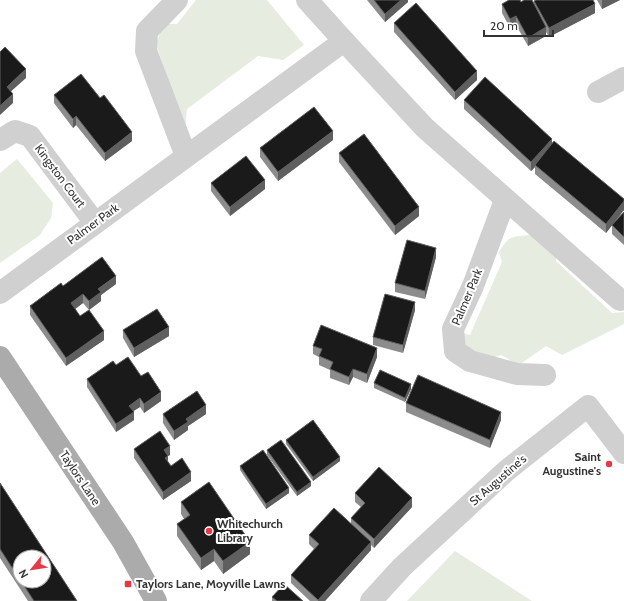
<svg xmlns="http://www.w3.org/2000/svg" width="624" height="601" viewBox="0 0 624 601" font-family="Cabin,sans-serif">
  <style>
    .green { fill: #e6ecdf }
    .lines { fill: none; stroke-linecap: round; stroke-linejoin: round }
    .minor { stroke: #d0d0d0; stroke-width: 22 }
    .major { stroke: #ababab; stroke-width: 22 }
    .wall { fill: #8c8c8c; fill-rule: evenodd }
    .shaded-wall { fill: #5f5f5f }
    .building { fill: #1a1a1a; stroke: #5f5f5f }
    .poi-dot { fill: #e63946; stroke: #fff; stroke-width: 1.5 }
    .labels { text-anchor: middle; stroke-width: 4; stroke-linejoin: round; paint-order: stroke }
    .street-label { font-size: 12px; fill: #333; stroke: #fff }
    .poi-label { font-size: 12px; font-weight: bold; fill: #333; stroke: #fff; text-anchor: start }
  </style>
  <rect width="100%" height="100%" fill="#fff"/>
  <g class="green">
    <path d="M196,0h71l37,45 -21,15 -25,-4 -71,53 -2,21 -29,-86 7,-20h14z"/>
    <path d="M17,159l36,44 -2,15 -11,17 -40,28v-90z"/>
    <path d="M529,235l11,4 16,10v12l56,52 12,-1v12l-62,31 -16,-9 -27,19 -18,-10 -16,5 -21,-15 -2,-12 8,2 32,-73 -3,-10c10,-16 11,-15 30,-17z"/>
    <path d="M455,551l77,50h-125z"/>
  </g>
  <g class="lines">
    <g class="minor">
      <path d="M177,0l-30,31 -1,20 40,105"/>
      <path d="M307,0l37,41 81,87 195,172"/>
      <path d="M598,92l26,-14"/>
      <path d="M0,140l15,-9 15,5 65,87"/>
      <path d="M505,200l-32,86 -20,43 2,22 15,10 47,13 28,1"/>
      <path d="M0,293l344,-252"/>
      <path d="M371,601l31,-34 104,-96 82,-65 36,47"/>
    </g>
    <path class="major" d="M0,357l123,185 33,59"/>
  </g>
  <g class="wall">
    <path d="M367,0h41v2l-23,20z"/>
    <path d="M597,0h23l-18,9z"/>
    <path d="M534,1l61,12 -46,24 -3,-5v4l-18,10 -12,-21 -6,3 -8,-15v-9l19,-2 13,3z"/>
    <path d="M394,23l83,57 -22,20 -61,-68z"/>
    <path d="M54,95l78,46 -27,20 -29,-36 -3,3 -19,-25z"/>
    <path d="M464,100l88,45 72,54v11l-18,23 -71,-59v-7l-4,4 -67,-62z"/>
    <path d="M333,140l-55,41 -18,-24v-9z"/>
    <path d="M339,153l80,63 -24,19 -56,-73z"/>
    <path d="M211,183l54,6 -35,27 -19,-25z"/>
    <path d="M624,212v33l-12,-11v-9z"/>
    <path d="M436,257l-11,42 -30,-7v-9z"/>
    <path d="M116,284l-15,11v6l-12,9 15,30 -38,26 -36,-51v-9zM83,303l6,7 -9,6 -5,-7z"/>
    <path d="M415,310l-12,43 -30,-8v-8z"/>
    <path d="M123,330l46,6 -35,21 -11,-19z"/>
    <path d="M313,346l64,11 -10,26 -14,-6 -4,8 -19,-7v-8l-11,-5v-8l-6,-3z"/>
    <path d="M116,365l25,11 20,25 -17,12 -4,-6 -7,4 1,9 -18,12 -29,-45v-8z"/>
    <path d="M374,383l37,6 -6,13 -31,-14z"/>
    <path d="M406,403l95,17 -11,28 -84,-36z"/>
    <path d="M163,414h43l-18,12v4l-14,10 -11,-17z"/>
    <path d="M286,440l54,21 -27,20 -27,-37z"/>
    <path d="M134,449l36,6 -2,1v5l3,5 20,15 -28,19 -29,-42z"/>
    <path d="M267,450l44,36 -14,10 -30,-41z"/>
    <path d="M240,466l49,27 -23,16 -26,-39z"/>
    <path d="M0,483l77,118h-49l-28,-43zM20,557l24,24h-24z"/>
    <path d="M355,493l57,14 -38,41 -3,-3v5l-46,51h-15l-19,-18v-8l23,-26 -5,-5v-9l42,-11v-6l10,-11 -6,-5z"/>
    <path d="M181,502l69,52 -27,20 -9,-13 -13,9 -24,-34v-12l7,-5 -3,-5z"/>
    <path d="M272,597l31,4h-31z"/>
  </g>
  <g class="shaded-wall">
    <path d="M401,0h7v2l-23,20v-8z"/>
    <path d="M602,0h18l-18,9z"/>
    <path d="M595,4v9l-46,24v-9z"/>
    <path d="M516,16v9l-6,3v-9z"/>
    <path d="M546,27v9l-18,10v-8z"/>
    <path d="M26,69v9l-19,17v-8z"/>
    <path d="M477,71v9l-22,20v-8z"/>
    <path d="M13,94v9l-13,12v-9z"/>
    <path d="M76,116v9l-3,3v-9z"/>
    <path d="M333,131v9l-55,41v-9z"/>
    <path d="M132,132v9l-27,20v-8z"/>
    <path d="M552,139v9l-17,17v2l-4,4v-9z"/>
    <path d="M265,180v9l-35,27v-9z"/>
    <path d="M624,201v9l-18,23v-9z"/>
    <path d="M419,207v9l-24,19v-9z"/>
    <path d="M436,248v9l-11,42v-8z"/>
    <path d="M116,276v8l-15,11v6l-12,9v-9l9,-12z"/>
    <path d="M83,294v9l-12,9v-9z"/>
    <path d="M415,302v8l-12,43v-8z"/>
    <path d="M169,327v9l-35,21v-9z"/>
    <path d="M104,331v9l-38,26v-8z"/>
    <path d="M377,348v9l-10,26v-9z"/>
    <path d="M353,369v8l-4,8v-8z"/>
    <path d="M411,384v5l-6,13v-4z"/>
    <path d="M161,392v9l-17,12v-9z"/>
    <path d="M140,398v9l-11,7v-8z"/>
    <path d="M206,405v9l-18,12v4l-14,10v-9l12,-12z"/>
    <path d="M134,412v8l-18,12v-8z"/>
    <path d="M501,412v8l-11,28v-8z"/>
    <path d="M170,446v9l-2,1v9l-3,1 -1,-16z"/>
    <path d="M340,457v4l-27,20v-4z"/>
    <path d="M191,472v9l-28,19v-8z"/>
    <path d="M311,482v4l-14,10v-4z"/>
    <path d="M289,488v5l-23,16v-5z"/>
    <path d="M412,498v9l-38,41v-9z"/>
    <path d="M250,542v12l-27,20v-13z"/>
    <path d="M371,542v8l-46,51h-7v-1z"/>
    <path d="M214,549v12l-13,9v-12z"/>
  </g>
  <g class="building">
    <path d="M374,0h27l-16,14z"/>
    <path d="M509,0h11l1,2 3,-2h8l14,27 -18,11 -12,-22 -6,3 -8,-15z"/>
    <path d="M536,0h57l2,4 -46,24 -15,-27z"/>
    <path d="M416,3l61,68 -22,21 -61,-69z"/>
    <path d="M5,47l21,22 -19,18 6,7 -13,12v-54z"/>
    <path d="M81,74l19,24 4,-3 28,37 -27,21 -29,-37 -3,3 -19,-24z"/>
    <path d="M485,77l67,62 -21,23 -67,-62z"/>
    <path d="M314,107l19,24 -55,41 -18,-24z"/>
    <path d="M364,134l55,73 -24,19 -56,-73z"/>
    <path d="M554,141l70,58v2l-18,23 -71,-59z"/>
    <path d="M246,156l19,24 -35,27 -19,-24z"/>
    <path d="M624,212v25l-12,-12z"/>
    <path d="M407,240l29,8 -11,43 -30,-8z"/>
    <path d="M102,257l14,19 -18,13 3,3 -12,9 -6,-7 -12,9 9,13 9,-6 15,21 -38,27 -36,-52 31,-23 2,3z"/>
    <path d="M385,294l30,8 -12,43 -30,-8z"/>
    <path d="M157,309l12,18 -35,21 -11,-18z"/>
    <path d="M321,325l56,23 -10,26 -14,-5 -4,8 -19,-8 3,-7 -14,-6 3,-7 -9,-3z"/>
    <path d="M128,357l13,19 7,-4 13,20 -17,12 -4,-6 -11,8 5,6 -18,12 -29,-45 26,-18 3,4z"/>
    <path d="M380,370l31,14 -6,14 -31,-15z"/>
    <path d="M418,375l83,37 -11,28 -84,-37z"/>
    <path d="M197,391l9,14 -20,14 2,3 -14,9 -11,-17z"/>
    <path d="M313,420l27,37 -27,20 -27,-37z"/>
    <path d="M160,431l10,15 -6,4 4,6 -3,2 6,8 11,-8 9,14 -28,20 -29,-43z"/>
    <path d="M281,440l30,42 -14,10 -30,-42z"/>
    <path d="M263,450l26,38 -23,16 -26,-38z"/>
    <path d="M379,467l33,31 -38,41 -23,-21 14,-15 -10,-10z"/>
    <path d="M209,482l41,60 -27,19 -9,-12 -13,9 -24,-34 13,-9 -9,-13z"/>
    <path d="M0,483l77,118h-43l-13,-20h23v-24h-24v23l-20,-31z"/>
    <path d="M334,508l37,34 -53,58 -27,-25 28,-31 -10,-9z"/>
    <path d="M284,584l19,17h-26l-5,-4z"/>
  </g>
  <g class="poi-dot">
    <circle cx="609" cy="464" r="4"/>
    <circle cx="209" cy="531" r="4"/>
    <rect x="124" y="580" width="8" height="8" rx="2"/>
  </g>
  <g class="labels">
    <g class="street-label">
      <text transform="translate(60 176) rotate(53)" y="4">Kingston Court</text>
      <text transform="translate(93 224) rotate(-36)" y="4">Palmer Park</text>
      <text transform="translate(467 297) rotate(-67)" y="4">Palmer Park</text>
      <text transform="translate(80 478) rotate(56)" y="4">Taylors Lane</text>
      <text transform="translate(498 480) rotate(-41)" y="4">St Augustine's</text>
    </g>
    <g class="poi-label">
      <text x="601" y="461" text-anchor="end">Saint<tspan x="601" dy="14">Augustine's</tspan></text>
      <text x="217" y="528">Whitechurch<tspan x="217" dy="14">Library</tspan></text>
      <text x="136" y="588">Taylors Lane, Moyville Lawns</text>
    </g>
  </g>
  <g transform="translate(32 569) rotate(240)"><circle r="19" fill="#ffffff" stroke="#adadad"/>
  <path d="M0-3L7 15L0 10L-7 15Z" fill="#e63946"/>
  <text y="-6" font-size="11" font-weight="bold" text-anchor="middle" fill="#333333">N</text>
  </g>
  <path d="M484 30v6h69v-6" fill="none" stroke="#333333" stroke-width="2"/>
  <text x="490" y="30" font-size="12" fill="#333333" stroke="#ffffff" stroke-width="3" paint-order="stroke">20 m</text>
</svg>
